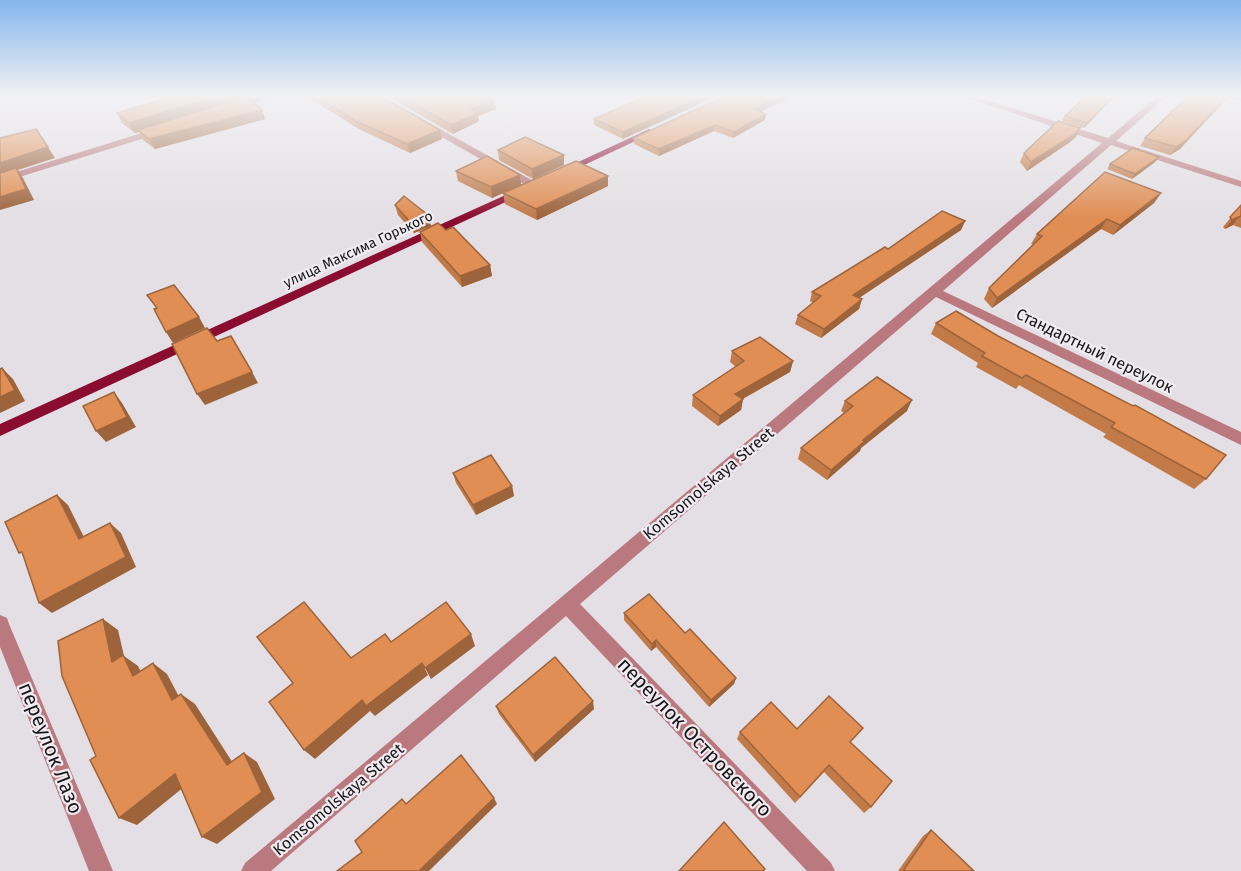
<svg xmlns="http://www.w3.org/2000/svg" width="1241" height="871" viewBox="0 0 1241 871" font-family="'Fira Sans',sans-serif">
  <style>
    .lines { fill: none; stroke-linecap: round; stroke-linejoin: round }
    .minor { fill: #ba797f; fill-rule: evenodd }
    .major { fill: #8b0c31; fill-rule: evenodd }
    .wall { fill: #c17a48 }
    .shaded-wall { fill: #9d633b }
    .building { fill: #e08e54; stroke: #9d633b; stroke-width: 1.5 }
    .labels { text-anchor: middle; stroke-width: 4.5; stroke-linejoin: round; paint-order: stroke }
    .far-street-label { font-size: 14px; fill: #181718; stroke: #f0ecf1 }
    .street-label { font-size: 16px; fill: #181718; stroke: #f0ecf1 }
    .near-street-label { font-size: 20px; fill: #181718; stroke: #f0ecf1 }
  </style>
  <rect width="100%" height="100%" fill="#e3dfe4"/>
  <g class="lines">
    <g class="minor">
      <path d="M261,96h12l-35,13 -7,-2z"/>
      <path d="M962,96h12l134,42 50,-42h9l-51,45 125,40v6l-130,-42 -168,146 298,141v13l-305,-148 -356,307 251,259 4,8h-28l-241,-255 -295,255h-30l4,-8 857,-720z"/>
      <path d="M1230,96h11v5l-10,-3z"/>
      <path d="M424,120l113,63 1,2 -9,2 -108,-62 -1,-2z"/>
      <path d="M161,127l5,3 -2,2 -164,51v-6z"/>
      <path d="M0,615l7,3 2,6 104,247h-24l-89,-224z"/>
    </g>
    <g class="major">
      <path d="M649,129l8,2 -90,42 -8,-2z"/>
      <path d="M521,188l4,1v4l-525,243v-12z"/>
    </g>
  </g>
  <g class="wall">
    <path d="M175,96h68l19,14 3,9 -110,30 -12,-9 -4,-8 -4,1 -13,-10 -5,-10z"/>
    <path d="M302,96h79l59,34 2,9 -32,14 -51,-24 -47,-29z"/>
    <path d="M387,96h99l10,13 -18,7 1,5 -26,13z"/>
    <path d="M647,96l-24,43 -29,-14v-6z"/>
    <path d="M793,96l-33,16 5,8 -32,18 -19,-7 -55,25 -25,-12v-6z"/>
    <path d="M1228,97l-48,52 -10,6 -30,-9 5,-8z"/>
    <path d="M1111,100l-27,28 -22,-7 3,-5z"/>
    <path d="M1076,137l-6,5 -43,29 -7,-9 4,-9z"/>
    <path d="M498,150l66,5v10l-31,14 -34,-19z"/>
    <path d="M1159,157l-4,5 -23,17 -25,-10 3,-5z"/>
    <path d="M456,171l64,4 1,10 -29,13 -34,-17z"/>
    <path d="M608,176v10l-71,34 -32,-16 -2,-11z"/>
    <path d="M1161,193l-7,10 -41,32 -12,-6 -109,79 -8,-9 5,-11 45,-43 -3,-1 6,-10z"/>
    <path d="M395,205l33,10 3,11 -17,7 -16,-18z"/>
    <path d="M1241,205v23l-8,-3 -8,4 -2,-2z"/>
    <path d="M965,221l-4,9 -102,68 3,1 -3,10 -38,29 -26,-14 3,-9 15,-12 -3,-2 2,-9 76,-43z"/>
    <path d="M420,232l70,33 2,11 -30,11 -40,-45z"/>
    <path d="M956,311l250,168 -12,10 -91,-52 3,-3 -87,-49 -3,4 -40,-22 2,-4 -47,-29 5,-11z"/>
    <path d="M732,351l61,10 -3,11 -47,27 -2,11 -23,16 -26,-20 1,-11 43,-28 -6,-5z"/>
    <path d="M845,401l62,10 -46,37 -1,3 -33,29 -29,-21 3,-11 43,-35 -3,-2z"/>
    <path d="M453,473l59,13 2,10 -38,19 -20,-32z"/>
    <path d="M624,613l112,65 -2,6 -25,23 -53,-60 -5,4 -27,-31z"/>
    <path d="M496,706l98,3 -59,53 -36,-48z"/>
    <path d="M797,729l54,13 20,65 -7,6 -40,-41 -29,31 -58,-64 3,-7z"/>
    <path d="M931,830l43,41h-76l25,-35z"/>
  </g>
  <g class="shaded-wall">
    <path d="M219,96h24l1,3 -106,31 1,2 -4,1 -6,-10z"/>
    <path d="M704,96h13l-94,43v-7z"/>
    <path d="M781,96h12l-40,19 1,-6z"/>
    <path d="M1114,96l-3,4 -27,28 3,-5z"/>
    <path d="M1228,96h1l-49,53 -10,6 6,-8z"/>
    <path d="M494,101l2,8 -18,7 1,5 -26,13 -2,-9 20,-16z"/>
    <path d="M262,110l3,9 -110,30 -6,-10z"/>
    <path d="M766,114l-1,6 -32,18 1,-6z"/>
    <path d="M715,125l-1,6 -55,25v-7z"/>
    <path d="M1080,128l-4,9 -6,5 -43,29 4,-9z"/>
    <path d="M440,130l2,9 -32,14 -3,-9z"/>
    <path d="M48,147l7,11 -37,12 5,8 11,22 -34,10v-47z"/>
    <path d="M564,155v10l-31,14 -1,-10z"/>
    <path d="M1159,157l-4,5 -23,17 3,-5z"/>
    <path d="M520,175l1,10 -29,13 -1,-11z"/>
    <path d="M608,176v10l-71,34 -1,-11z"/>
    <path d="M1161,193l-7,10 -41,32 7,-10z"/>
    <path d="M428,215l3,11 -17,7 -3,-10z"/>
    <path d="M1240,215l-7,10 -8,4 7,-9z"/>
    <path d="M1107,219l-6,10 -109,79 5,-10z"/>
    <path d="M965,221l-4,9 -111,74 3,-9z"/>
    <path d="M490,265l2,11 -30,11 -2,-11z"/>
    <path d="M862,299l-3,10 -38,29 3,-9z"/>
    <path d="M199,317l6,11 -32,15 -7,-11z"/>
    <path d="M793,361l-3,11 -57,32 2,-10z"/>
    <path d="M2,368l11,11 12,22 -25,12v-16z"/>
    <path d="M252,372l6,11 -53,22 -8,-11z"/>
    <path d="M114,392l8,11 14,24 -30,15 -10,-11z"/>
    <path d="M743,399l-2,11 -23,16 2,-10z"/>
    <path d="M912,400l-5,11 -46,37 -1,3 -33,29 4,-10 32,-30z"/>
    <path d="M512,486l2,10 -38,19 -3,-10z"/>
    <path d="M57,495l11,10 22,44 -11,-10z"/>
    <path d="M110,523l11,10 15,34 -84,46 -13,-10z"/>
    <path d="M103,619l15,11 6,26 14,10 10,21 -36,-25z"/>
    <path d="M471,634l4,12 -44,33 -6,-11z"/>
    <path d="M656,640v7l-5,4 1,-7z"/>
    <path d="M153,663l14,11 19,36 -14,-10z"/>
    <path d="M422,663l6,12 -53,41 -5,-5 -55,48 -11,-9 58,-50z"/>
    <path d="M736,678l-2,6 -25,23 2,-7z"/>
    <path d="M181,694l14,10 45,70 -13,-9z"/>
    <path d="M593,701l1,8 -59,53 -2,-7z"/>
    <path d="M244,753l13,9 18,37 -58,45 -15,-7z"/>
    <path d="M175,774l15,8 -53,43 -18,-7z"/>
    <path d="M494,798l3,6 -68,67h-10z"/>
  </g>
  <g class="building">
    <path d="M175,96h44l-90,27 -12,-10z"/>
    <path d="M247,96l15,14 -113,29 -11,-9z"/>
    <path d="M315,96h66l59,34 -33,14 -51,-23z"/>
    <path d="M400,96h86l8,5 -23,8 7,4 -27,12z"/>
    <path d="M647,96h57l-81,36 -29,-13z"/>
    <path d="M725,96h56l-27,13 12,5 -32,18 -19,-7 -56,24 -25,-11z"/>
    <path d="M1086,96h28l-27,27 -22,-7z"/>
    <path d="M1188,96h40l-43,45 -9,6 -31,-9z"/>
    <path d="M1058,121l22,7 -5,6 -44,28 -7,-9z"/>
    <path d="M36,129l12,18 -48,16v-25z"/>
    <path d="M525,137l39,18 -32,14 -34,-19z"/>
    <path d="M1133,148l26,9 -24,17 -25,-10z"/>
    <path d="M487,156l33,19 -29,12 -35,-16z"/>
    <path d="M576,161l32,15 -72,33 -33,-16z"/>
    <path d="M16,168l10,21 -26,8v-24z"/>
    <path d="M1105,172l56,21 -41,32 -13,-6 -110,79 -8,-10 53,-52 -5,-2z"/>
    <path d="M404,196l24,19 -17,8 -16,-18z"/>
    <path d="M1241,205v11l-9,4 -2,-3z"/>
    <path d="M942,211l23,10 -112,74 9,4 -38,30 -26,-14 23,-19 -9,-4 73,-45 3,2z"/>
    <path d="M438,223l8,7 7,-3 37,38 -30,11 -40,-44z"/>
    <path d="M174,285l25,32 -33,15 -12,-23 3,-1 -10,-13z"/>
    <path d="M956,311l42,25 135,70 2,-1 91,50 -20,24 -95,-52 4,-4 -89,-48 -4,3 -40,-22 3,-3 -49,-30z"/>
    <path d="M207,328l10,13 14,-5 21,36 -55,22 -25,-50z"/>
    <path d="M760,337l33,24 -58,33 8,5 -23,17 -27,-21 51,-34 -12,-10z"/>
    <path d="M2,368l13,22 -15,7v-28z"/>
    <path d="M877,377l35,23 -49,40 2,1 -34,29 -30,-22 52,-42 -8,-5z"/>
    <path d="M114,392l13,25 -31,14 -13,-25z"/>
    <path d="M491,455l21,31 -39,19 -20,-32z"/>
    <path d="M57,495l22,44 31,-16 16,34 -87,46 -17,-51 -3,1 -14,-31z"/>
    <path d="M649,594l36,39 5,-4 46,49 -25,22 -55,-60 -4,4 -28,-31z"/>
    <path d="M304,602l47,56 34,-24 6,8 55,-40 25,32 -46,34 -3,-5 -56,43 -4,-6 -58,50 -35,-48 24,-19 -36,-46z"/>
    <path d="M103,619l9,43 11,-7 10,21 20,-13 19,37 9,-6 46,71 17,-12 18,39 -60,45 -27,-63 -56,44 -29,-58 6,-4 -34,-80 -4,-35z"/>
    <path d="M555,657l38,44 -60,54 -37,-49z"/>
    <path d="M829,696l34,32 -13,14 42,39 -21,26 -42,-42 -29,32 -60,-65 31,-30 26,27z"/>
    <path d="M461,755l33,43 -75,73h-82l25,-19 -7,-11 47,-42 4,5z"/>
    <path d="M724,822l41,47 -2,2h-84z"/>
    <path d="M931,830l43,41h-71z"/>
  </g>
  <linearGradient id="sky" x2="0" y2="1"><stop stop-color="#84b6ee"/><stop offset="0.44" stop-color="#f2f1f3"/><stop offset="1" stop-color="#f2f1f3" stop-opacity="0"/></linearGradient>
  <rect width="1241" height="218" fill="url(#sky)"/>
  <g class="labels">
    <g class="far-street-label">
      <text transform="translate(358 249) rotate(-25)" y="5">улица Максима Горького</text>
    </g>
    <g class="street-label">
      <text transform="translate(1095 350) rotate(26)" y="6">Стандартный переулок</text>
      <text transform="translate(708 483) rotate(-40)" y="6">Komsomolskaya Street</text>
      <text transform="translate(338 799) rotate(-40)" y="6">Komsomolskaya Street</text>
    </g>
    <g class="near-street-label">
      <text transform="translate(695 737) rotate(46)" y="7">переулок Островского</text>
      <text transform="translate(51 748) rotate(68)" y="7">переулок Лазо</text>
    </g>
  </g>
</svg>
